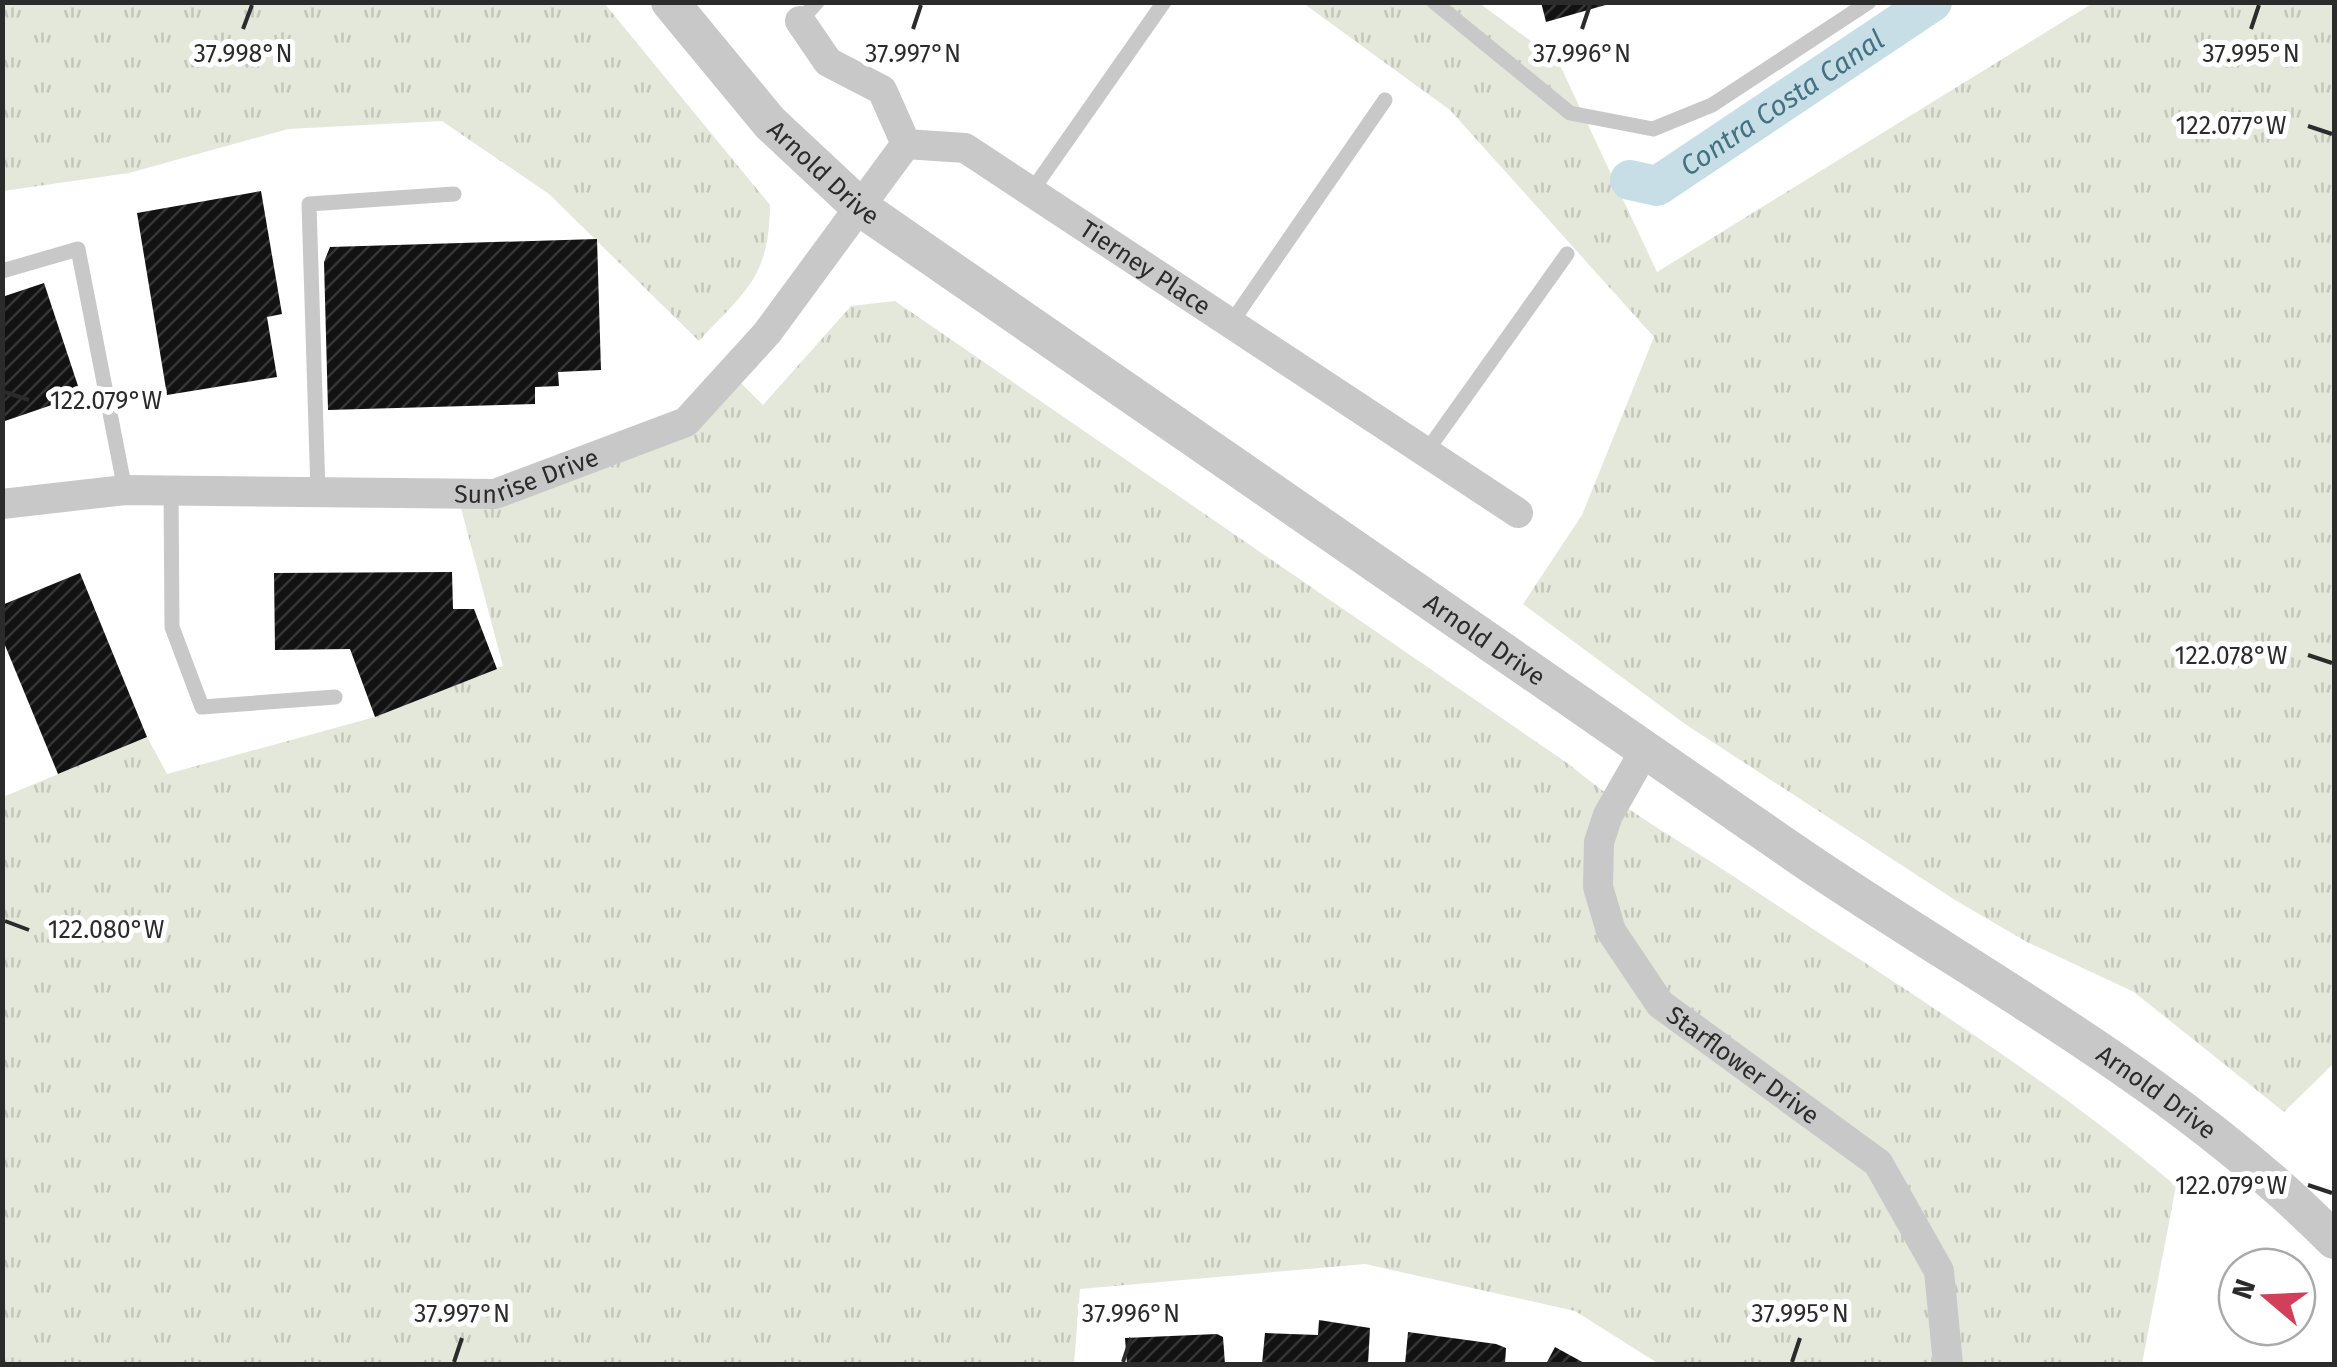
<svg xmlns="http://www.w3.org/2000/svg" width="2337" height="1367" viewBox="0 0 2337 1367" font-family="'Fira Sans',sans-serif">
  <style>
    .grass { fill: url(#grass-tufts) }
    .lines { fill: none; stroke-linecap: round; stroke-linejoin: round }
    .canal { stroke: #c8dee6; stroke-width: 40 }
    .building { fill: url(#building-hatch) }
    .service { stroke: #c8c8c8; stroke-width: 15 }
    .minor { stroke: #c8c8c8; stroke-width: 30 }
    .tertiary { stroke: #c8c8c8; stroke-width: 38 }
    .ticks { fill: none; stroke: #2b2b2b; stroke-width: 4 }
    .labels { text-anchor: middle; stroke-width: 10; stroke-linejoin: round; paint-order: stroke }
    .street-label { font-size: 25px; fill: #2b2b2b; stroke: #fff }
    .water-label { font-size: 28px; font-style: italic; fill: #437283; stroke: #fff }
    .ticks-label { font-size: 25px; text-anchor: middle; fill: #2b2b2b; stroke: #fff; stroke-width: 10; stroke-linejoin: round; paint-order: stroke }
  </style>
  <defs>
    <pattern id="grass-tufts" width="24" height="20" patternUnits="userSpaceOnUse" patternTransform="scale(2.5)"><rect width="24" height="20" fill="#e3e8da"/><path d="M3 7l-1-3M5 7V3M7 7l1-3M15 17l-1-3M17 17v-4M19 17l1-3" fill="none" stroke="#c3c7bb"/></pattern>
    <pattern id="building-hatch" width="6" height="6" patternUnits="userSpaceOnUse" patternTransform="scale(2.5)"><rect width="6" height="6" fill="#121212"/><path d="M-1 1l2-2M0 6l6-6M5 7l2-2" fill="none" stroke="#353535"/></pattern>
  </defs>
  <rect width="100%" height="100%" fill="#fff"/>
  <g class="grass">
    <path d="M2,3h602l166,202c-1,73 -24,85 -71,136l-150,-147 -107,-73 -154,8 -159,44 -126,18z"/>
    <path d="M1303,3h176l79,58 99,211 436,-269h241v1060l-50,49 -150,-120 -107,-50 -72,-42 -270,-176 -162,-120 59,-89 72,-178 -204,-227z"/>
    <path d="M895,301l675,464c51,43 107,74 163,111 149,100 306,194 443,310l-34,178h-483l-84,-53 -210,-47 -285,25 -6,75h-1071v-567l144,-60 20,37 208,-57 128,-51 -46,-173 228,-71 45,-50 33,33 88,-99z"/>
  </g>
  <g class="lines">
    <path class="canal" id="s1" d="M1630,180l27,6 275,-184"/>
  </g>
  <g class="building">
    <path d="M1541,2h68v2l-63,18z"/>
    <path d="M261,191l21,123 -15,3 10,60 -110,18 -30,-182z"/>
    <path d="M597,239l4,131 -43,2 1,14 -24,1v17l-207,6 -4,-148 6,-15z"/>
    <path d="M44,283l37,112 -79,27v-125z"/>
    <path d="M452,572l1,37h21l23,60 -122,48 -25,-68 -75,1 -1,-77z"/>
    <path d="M80,573l67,164 -89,37 -56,-136v-33z"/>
    <path d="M1319,1320l51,8 -2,36h-106l3,-31 53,2z"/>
    <path d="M1408,1332l88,12 10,4 -1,16h-100z"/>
    <path d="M1217,1334l6,3 2,27h-98l-2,-26z"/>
    <path d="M1555,1347l31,17h-40z"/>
  </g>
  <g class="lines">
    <g class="service">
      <path d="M1434,2l136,111 83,16 59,-24 157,-103"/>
      <path d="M800,21l17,-19"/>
      <path d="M1031,192l133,-190"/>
      <path d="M2,271l76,-22 47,241"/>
      <path d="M1231,323l154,-223"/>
      <path d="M1426,452l141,-198"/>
      <path d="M171,490l1,137 30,80 133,-10"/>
      <path d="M318,492l-9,-288 145,-10"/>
    </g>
    <g class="minor">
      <path id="s2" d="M800,21l28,41 54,28 24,54 59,4 553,365"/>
      <path id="s3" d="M2,504l123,-14 370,4 191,-72 81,-89 139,-189"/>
      <path id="s4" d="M1645,750l-37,65 -9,27 -1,45 13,44 49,73 218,159 61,108 9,93"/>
    </g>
    <path class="tertiary" id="s5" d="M670,2l100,121 91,85c313,214 624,433 938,648 181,123 380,227 535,384"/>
  </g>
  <path class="ticks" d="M243,29l9,-24M913,29l8,-24M1582,29l8,-24M2251,29l8,-24M2308,126l24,8M5,392l24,8M2308,655l24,8M5,921l24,9M2308,1185l24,8M454,1362l8,-24M1123,1362l8,-24M1792,1362l8,-24"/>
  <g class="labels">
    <g class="street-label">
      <text dy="9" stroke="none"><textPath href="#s5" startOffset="230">Arnold Drive</textPath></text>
      <text dy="9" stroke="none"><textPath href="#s2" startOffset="445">Tierney Place</textPath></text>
      <text dy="9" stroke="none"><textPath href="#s3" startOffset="528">Sunrise Drive</textPath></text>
      <text dy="9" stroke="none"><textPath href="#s5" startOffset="1040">Arnold Drive</textPath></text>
      <text dy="9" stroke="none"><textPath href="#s4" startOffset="385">Starflower Drive</textPath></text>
      <text dy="9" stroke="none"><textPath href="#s5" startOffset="1850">Arnold Drive</textPath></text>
    </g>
    <g class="water-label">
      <text dy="10" stroke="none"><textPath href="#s1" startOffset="178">Contra Costa Canal</textPath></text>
    </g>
  </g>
  <g class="ticks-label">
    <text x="243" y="62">37.998°N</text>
    <text x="913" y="62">37.997°N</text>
    <text x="1582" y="62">37.996°N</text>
    <text x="2251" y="62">37.995°N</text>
    <text x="2231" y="134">122.077°W</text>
    <text x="106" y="409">122.079°W</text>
    <text x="2231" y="664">122.078°W</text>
    <text x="106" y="938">122.080°W</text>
    <text x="2231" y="1194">122.079°W</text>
    <text x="462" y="1322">37.997°N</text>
    <text x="1131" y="1322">37.996°N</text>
    <text x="1800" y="1322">37.995°N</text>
  </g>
  <rect width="2337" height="1367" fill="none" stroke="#2b2b2b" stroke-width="10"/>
  <g transform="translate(2267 1297) rotate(289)"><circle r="48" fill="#ffffff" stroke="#aaaaaa" stroke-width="2.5"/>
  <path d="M0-8L18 38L0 25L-18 38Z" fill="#d0405a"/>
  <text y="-15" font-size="28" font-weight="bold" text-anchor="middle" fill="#2b2b2b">N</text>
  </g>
</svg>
